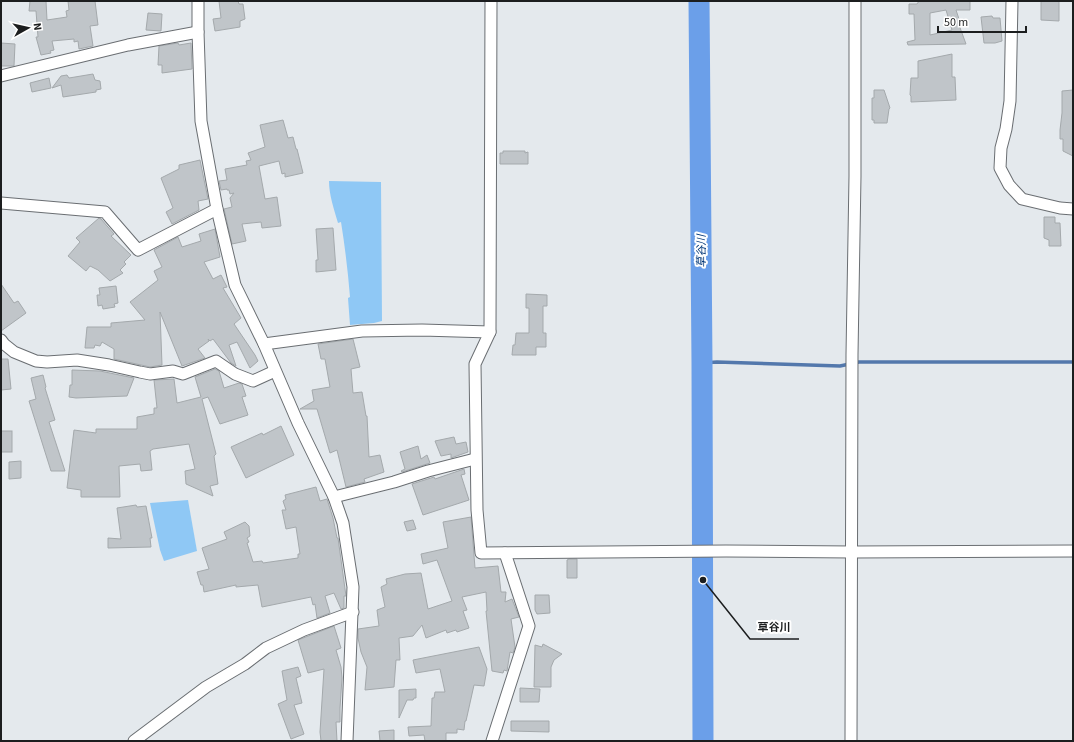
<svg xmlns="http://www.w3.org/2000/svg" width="1074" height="742" viewBox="0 0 1074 742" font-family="'Source Sans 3','Noto Sans JP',sans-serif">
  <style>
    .green { fill: #8fc8f5 }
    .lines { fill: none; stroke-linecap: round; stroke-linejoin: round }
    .stream { stroke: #5378ac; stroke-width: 3.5 }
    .river { stroke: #6b9fe9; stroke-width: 21 }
    .building { fill: #c0c5c9; stroke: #a4a9ac; fill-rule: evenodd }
    .street-casing { stroke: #6a6e72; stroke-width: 13 }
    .street { stroke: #fff; stroke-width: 11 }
    .labels { text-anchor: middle; stroke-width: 4; stroke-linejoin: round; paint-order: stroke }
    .water-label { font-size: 11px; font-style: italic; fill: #003576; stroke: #fff }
    .leader { fill: none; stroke: #1c1e1f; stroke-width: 1.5 }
    .callout-dot { fill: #1c1e1f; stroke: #fff; stroke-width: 1.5 }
    .callout-label { font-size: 11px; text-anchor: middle; font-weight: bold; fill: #1c1e1f; stroke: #fff; stroke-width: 4; stroke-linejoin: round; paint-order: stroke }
  </style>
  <rect width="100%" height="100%" fill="#e4e9ed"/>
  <g class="green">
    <path d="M329,181l52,1 1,139 -8,2 -24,2 -2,-27 2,-1c-2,-25 -5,-50 -9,-75l-3,1c-4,-14 -9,-28 -9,-42z"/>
    <path d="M188,500l9,51 -33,10 -4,-11 -10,-47z"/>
  </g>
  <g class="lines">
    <path class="stream" d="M702,363l15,-1 123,4 19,-4h214"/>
    <path class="river" d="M699,1l3,362 1,378"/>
  </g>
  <g class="building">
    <path d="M30,1h16l1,19 20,-3 -1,-6 3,-1 -1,-9h27l3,24 -8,1 3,20 -14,3 -1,-8 -4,1v-3l-22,2 2,9 -4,1 1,2 -10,2 -5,-18h2l-2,-26h-7z"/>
    <path d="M219,1h19l1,3h4l2,15 -5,2v6l-25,4 -2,-12 8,-1z"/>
    <path d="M919,1h51v9h-14l5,15h-2l7,19 -58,1 -1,-3 8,-2 -1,-26h-5v-10h8zM946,10l6,20 -22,5v-22z"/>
    <path d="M1041,1h18v20l-18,-1z"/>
    <path d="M148,13l14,1 -1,17 -15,-1z"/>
    <path d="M992,16l1,2h7l2,23 -7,2h-11l-3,-26z"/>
    <path d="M1,43l14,1 -1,22h-13z"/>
    <path d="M178,43l1,2 12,-2 1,26 -30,4v-8h-4l1,-19z"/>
    <path d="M952,54v23h3l1,23 -45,2v-6l-1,-1 1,-17h7v-17z"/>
    <path d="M93,74l2,6 5,1 1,8 -5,1v2l-33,5 -2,-12 -9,3 9,-12 6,-1 2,3z"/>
    <path d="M49,78l2,10 -19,4 -2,-9z"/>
    <path d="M874,90h10l6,18 -1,1 -2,14h-13v-3h-2v-22h2z"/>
    <path d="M1073,90v66l-10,-5v-12h-3v-9l2,-17v-22z"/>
    <path d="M283,120l5,18 5,-1 3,12h1l6,24 -18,4v-4l-3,1 -3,-13 -20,5 6,33 12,-2 4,29 -19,2 -1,-6 -19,2 4,17 -14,3 -8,-35 8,-2 -2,-9 4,-5 -4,1 -1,-4h-2v-1l-6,1 -2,-9 8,-1 -2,-11 22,-4 -1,-4 5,-1 -3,-7 17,-6 -5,-22z"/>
    <path d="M503,151h22v2l3,-1v12h-28v-11h3z"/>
    <path d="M200,160l8,39 -10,2 1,9 -27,14 -6,-12 7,-4 -12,-30 18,-9v-4z"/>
    <path d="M1044,217h11v6h5l1,23h-12v-6l-5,-2z"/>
    <path d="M99,218l2,1 13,15 -3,2 20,19 -7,7 2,2 -6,6 3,3 -13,8 -12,-11 -8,-4 -4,5 -18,-15 12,-14 -4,-4z"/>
    <path d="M333,228l3,42 -20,2v-12h2l-2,-31z"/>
    <path d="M215,229l5,28 -16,5 9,17 8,-4 6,12 -4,1 18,30 -7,6 21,31 3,6 -8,7 -13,-26 -8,3 7,21 -5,-3 -18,-24 -3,2 -2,-2 1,2 -11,8 7,9 -23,8 -22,-54 2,53 -12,2 -36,-8v-10l-12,-7 -2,4 -5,-1 -1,3h-9l2,-21h24v-4l34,-3 -15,-18 28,-22 -4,-9 8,-4 -8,-17 24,-13 4,10 19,-6 -2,-7z"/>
    <path d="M1,284l13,19 4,-2 8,12 -25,18z"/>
    <path d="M116,286l2,17 -4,1 1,3 -12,2 -1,-4 -4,1 -1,-11h3l-1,-7z"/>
    <path d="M526,294l21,1v11h-4v27h3v14h-10v8h-24l1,-10h2l1,-12h13v-25h-3z"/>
    <path d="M353,339l7,28 -9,2 2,24 9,-1 4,24h1l2,41 11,-2 4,17 -20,7 1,3 -19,5 -9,-37 -7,3 -13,-44h-17l14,-8 -2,-11 18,-3 -5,-28h-4l-3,-15z"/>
    <path d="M1,359h7l3,30 -10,1z"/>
    <path d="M215,369l4,2 5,17 15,-5 3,1 4,12 -4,1 6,18 -28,9 -12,-27 -6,2 14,55 -2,2 4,28 -8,2 3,10 -27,-12 -1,-13 10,-2 -6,-25 -36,5 -3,2 2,19 -11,1 -1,-7 -21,2 1,31h-39v-7l-14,-2 7,-58 22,3v-4h41v-12l17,-3v-6h3l-3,-28 20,-1 3,24 24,-6 -6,-20z"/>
    <path d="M72,370l28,1 34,7 -7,18 -51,2 -7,-1 1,-12h2z"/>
    <path d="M43,375l3,12 -1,1 10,32 -6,2 16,49h-14l-22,-70 7,-2 -5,-21z"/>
    <path d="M281,426l13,29 -48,23 -15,-31 31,-14 1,2z"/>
    <rect x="1" y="431" width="11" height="21"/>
    <path d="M454,437l2,7 10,-2 2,10 -17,6v-4l-10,2 -6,-15z"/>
    <path d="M418,446l3,13 6,-4 3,8 -28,9 -1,-1 4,-2 -5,-17z"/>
    <path d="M21,461v17l-12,1v-17z"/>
    <path d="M464,469l1,5 -4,1 8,25 -46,15 -11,-31 22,-7 1,2z"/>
    <path d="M316,487l4,14 7,-2 6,19 4,20h1l8,58h-2v12l-3,1 -7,-16 -9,3 5,17 -13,5 -2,-14 -2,1 -2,-8 -49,10 -4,-22 -22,2v-2l-32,7 -1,-7h-2l-4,-13 12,-3 -7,-21 25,-9 -3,-7 21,-10 4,4 1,10 -3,2 2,4 -2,1 6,19 9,-1 1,2 35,-5v-4h2l-4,-27 -10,2 -4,-19h4l-3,-9 3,-2 -1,-4z"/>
    <path d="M136,505l1,2 9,-1 6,32h-2l1,9 -43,1v-10l13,1 -4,-31z"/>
    <path d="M471,517l4,51 23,-2 3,26h5l-1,10 7,-3 7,18 -8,2 4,28 -2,6 -3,-1 -3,19 -3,-1 -1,3 -11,-2 -6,-60h1l-1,-19 -24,5 5,13 -4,1 6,17 -12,4 -1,-2 -9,3 -1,-3 -20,8 -4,-13 -9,11 -14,2 1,22h-4l-2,27 -29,3 2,-23 -6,-15 -3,-14v-9l21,-3 -2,-16 8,-3 -4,-20 6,-3 -1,-5 19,-5 16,-1 7,36 24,-8 -15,-41 -14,4 -2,-10 27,-6 -5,-26z"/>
    <path d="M413,520l3,9 -9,2 -3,-9z"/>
    <path d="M569,559h8v19h-10v-18z"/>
    <path d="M535,595h14l1,18 -13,1 -2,-4z"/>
    <path d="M334,626l7,22 -5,2 5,17 1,11 -2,30v14h-4l1,19h-16l-1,-9 4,-63 -16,4 -10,-33z"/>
    <path d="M543,644l19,10 -8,6 -3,7v20h-17l1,-42 7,2z"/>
    <path d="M479,647l8,22 -3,17 -10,-1 -8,36h-1l-1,9 -7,-1v4h-11v8h-21l-1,-6 -15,1 -1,-9 23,-1 1,-28h2l1,-6h10l-5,-23 -24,4 -3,-13z"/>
    <path d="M298,667l3,9 -5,2 6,25 -8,2 10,29 -13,5 -13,-35 9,-4 -5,-29z"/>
    <path d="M520,688l20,1 -1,13h-19z"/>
    <path d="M416,689v9h-2l-1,2h-6l-8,18v-28z"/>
    <path d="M511,721h38v11l-38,-1z"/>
    <path d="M394,730v11h-14l-1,-10z"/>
  </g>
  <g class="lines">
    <defs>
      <g id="street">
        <path d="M198,1v31l3,89 16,88 18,76 29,59 34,79 36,74 9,26 10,64 -6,154"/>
        <path d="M491,1l-1,331 -15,32 2,146 4,43 245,-2 126,1 221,-1"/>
        <path d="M1012,1l-2,100 -4,28 -5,19 -1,20 9,17 13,14 38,9 13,1"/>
        <path d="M1,76l127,-31 70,-13"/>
        <path d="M1,203l104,9 33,38 79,-41"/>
        <path d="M1,340l3,4 10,8 22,9 11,1 30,-2 32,5 31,7 10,2 23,-3 10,3 33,-13 19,13 18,7 22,-10"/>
        <path d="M264,344l98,-13 60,-1 68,2"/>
        <path d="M334,497l60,-15 34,-11 47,-12"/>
        <path d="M134,741l72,-54 39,-23 21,-16 38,-18 49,-18"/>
        <path d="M492,741l37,-115 -24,-73"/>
        <path d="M851,741l1,-386 3,-179v-175"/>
      </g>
    </defs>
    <use href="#street" class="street-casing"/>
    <use href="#street" class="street"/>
  </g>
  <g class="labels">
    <g class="water-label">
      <text transform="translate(701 251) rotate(-90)" y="4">草谷川</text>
    </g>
  </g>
  <path class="leader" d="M703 580L750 639H799"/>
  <circle class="callout-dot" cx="703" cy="580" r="4"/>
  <g class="callout-label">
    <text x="774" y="631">草谷川</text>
  </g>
  <rect width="1074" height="742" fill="none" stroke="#1c1e1f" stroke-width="4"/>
  <g transform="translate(28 28) rotate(82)" stroke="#ffffff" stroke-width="3" paint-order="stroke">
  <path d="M0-3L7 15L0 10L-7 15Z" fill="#1c1e1f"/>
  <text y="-6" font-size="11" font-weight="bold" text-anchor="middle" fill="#1c1e1f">N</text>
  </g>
  <path d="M938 26v6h88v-6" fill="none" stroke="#1c1e1f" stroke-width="2"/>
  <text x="944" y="26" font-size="12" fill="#1c1e1f" stroke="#ffffff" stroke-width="3" paint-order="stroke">50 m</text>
</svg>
